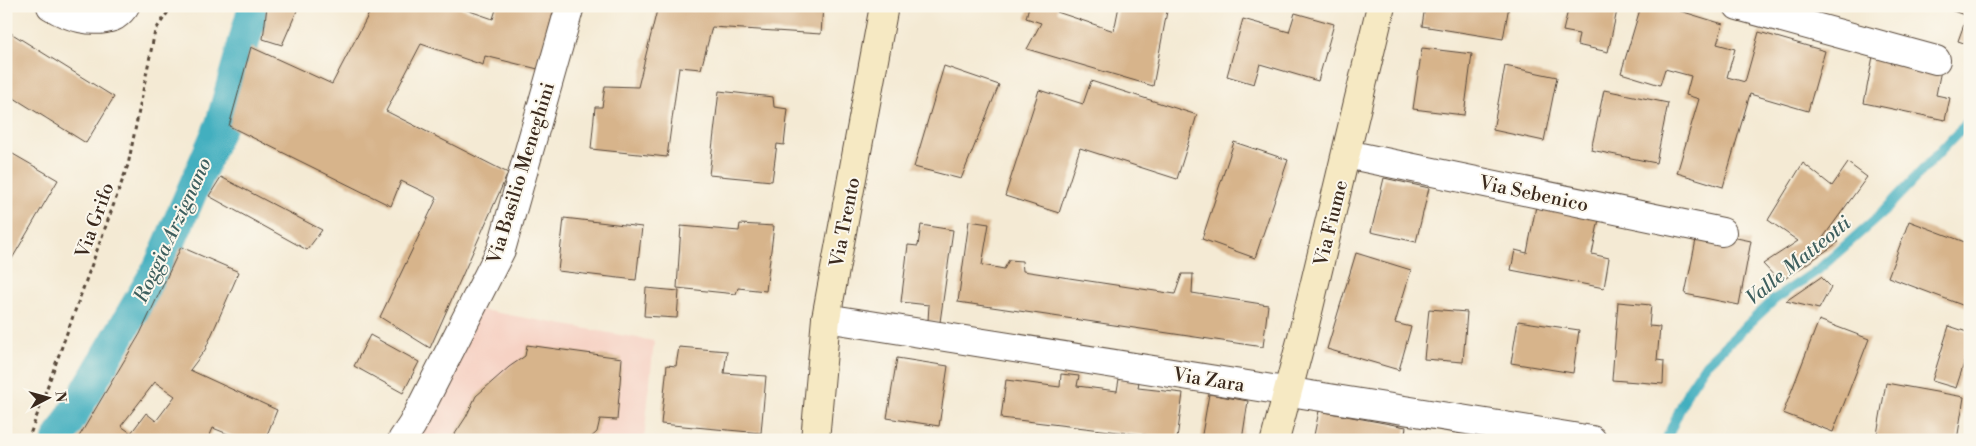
<svg xmlns="http://www.w3.org/2000/svg" width="1976" height="446" viewBox="0 0 1976 446" font-family="'Libre Bodoni',serif">
  <style>
    .built { fill: #f6d2c4 }
    .lines { fill: none; stroke-linecap: round; stroke-linejoin: round }
    .stream { stroke: #42afbf; stroke-width: 10 }
    .canal { stroke: #42afbf; stroke-width: 32 }
    .building { fill: #d7b48b; fill-rule: evenodd }
    .street-casing { stroke: #574739; stroke-width: 30 }
    .secondary-casing { stroke: #574739; stroke-width: 30 }
    .path { stroke: #574739; stroke-width: 3; stroke-dasharray: 4 4; stroke-linecap: butt }
    .street { stroke: #fff; stroke-width: 28 }
    .secondary { stroke: #f6e9c3; stroke-width: 28 }
    .labels { text-anchor: middle; stroke-width: 4; stroke-linejoin: round; paint-order: stroke }
    .street-label { font-size: 19px; fill: #3b2a1e; stroke: #fbf7ec }
    .water-label { font-size: 20px; font-style: italic; fill: #3e5f5e; stroke: #fbf7ec }
  </style>
  <rect width="100%" height="100%" fill="#fbf7ec"/>
  <filter id="ink" filterUnits="userSpaceOnUse"><feTurbulence type="fractalNoise" baseFrequency=".02" numOctaves="2"/><feDisplacementMap in="SourceGraphic" scale="10" xChannelSelector="R" yChannelSelector="G"/><feConvolveMatrix kernelMatrix="1 2 1 2 8 2 1 2 1" color-interpolation-filters="sRGB"/></filter>
  <filter id="wash" filterUnits="userSpaceOnUse"><feTurbulence type="fractalNoise" baseFrequency=".0096" numOctaves="4" result="noise"/><feDisplacementMap in="SourceGraphic" scale="20" xChannelSelector="R" yChannelSelector="G"/><feGaussianBlur stdDeviation="1.12" result="paint"/><feColorMatrix in="noise" values="0 0 0 0 0 0 0 0 0 0 0 0 0 0 0 0 0 1.4 0 .05"/><feComposite in="paint" operator="in"/></filter>
  <g filter="url(#wash)">
    <rect width="100%" height="100%" fill="#f4ead4"/>
    <path class="built" d="M471,308l183,33 -10,99h-242z"/>
    <g class="lines">
      <path class="stream" d="M1667,438l21,-47 18,-27 69,-65 43,-29 63,-56 89,-94"/>
      <path class="canal" d="M58,440l101,-173 62,-143 33,-118"/>
    </g>
    <g id="blocks">
      <g class="building">
        <path d="M267,6h32l-17,39 -19,-6z"/>
        <path d="M373,6h82l38,13 4,-13h58l-17,63 -53,-13 -2,9 -62,-21 -35,67 122,62 -78,175 -50,-31 57,-119 -36,-17 -10,25 -162,-80 22,-79 81,37z"/>
        <path d="M658,6h165l-2,28 -109,-7 -11,42 -22,-2 -12,90 -76,-8 4,-42h7l3,-21 33,1z"/>
        <path d="M1029,6h29l-1,6 57,19 5,-25h49l-15,80 -126,-37 14,-26 -15,-5z"/>
        <path d="M1425,6h84l-6,33 -81,-13z"/>
        <path d="M1569,6h49l-10,46 -31,-7 2,-11 -16,-3z"/>
        <path d="M1641,6h23l59,18 -6,20 18,5 -8,28 18,5 14,-50 66,19 -17,60 -58,-17 -27,93 -46,-14 22,-74 -13,-4 5,-19 -26,-7 -5,16 -39,-12z"/>
        <path d="M1945,6h25v39l-12,-4 9,-25 -22,-8z"/>
        <path d="M1295,13l39,11 -16,57 -58,-17 -6,20 -27,-8 16,-57 46,13z"/>
        <path d="M6,30l108,67 -28,46 -80,-50z"/>
        <path d="M1422,48l50,6 -8,61 -51,-6z"/>
        <path d="M1874,51l68,14 -6,30 14,3 -5,22 -81,-17z"/>
        <path d="M944,66l55,19 -38,94 -47,-12z"/>
        <path d="M1505,66l52,11 -13,64 -51,-11z"/>
        <path d="M1091,81l106,34 -20,64 -97,-31 -21,65 -54,-17 34,-106 44,14z"/>
        <path d="M1604,90l64,13 -12,60 -65,-13z"/>
        <path d="M719,91l54,6 1,10 14,2 -4,36 -7,-1 -5,37 -63,-6z"/>
        <path d="M1234,142l54,18 -33,98 -53,-19z"/>
        <path d="M6,150l52,30 -52,89z"/>
        <path d="M1803,163l29,23 16,-23 19,14 -45,62 17,3 -59,40 -17,-18 35,-23 -30,-21z"/>
        <path d="M221,177l101,53 -15,20 -98,-54z"/>
        <path d="M1384,178l45,10 -13,54 -45,-10z"/>
        <path d="M1537,201l63,13 -8,40 17,4 -5,30 -93,-18 4,-20 12,3z"/>
        <path d="M564,218l78,9 -6,53 -78,-9z"/>
        <path d="M969,221l20,3 -7,41 22,4 5,-9 13,1 1,10 152,23 7,-20h11l-1,19 76,12 -5,42 -305,-45z"/>
        <path d="M1909,221l61,23v64l-82,-31z"/>
        <path d="M740,224l34,2 -8,65 -28,-3 -2,6 -59,-6 4,-62 58,5z"/>
        <path d="M921,225l32,5 -13,92 -12,-1 1,-16 -28,-3 7,-57 10,1z"/>
        <path d="M1698,230l53,11 -12,64 -54,-11z"/>
        <path d="M181,247l58,25 -34,78 -15,20 87,40 -12,30h-22l-30,-12 -5,12h-131l63,-106zM155,382l20,14 -19,25 -10,-8 -15,20 -10,-7z"/>
        <path d="M1356,253l55,17 -16,53 16,4 -12,43 -72,-21z"/>
        <path d="M1821,277l10,10 -12,22 -33,-8z"/>
        <path d="M646,288l33,3 -2,27 -33,-2z"/>
        <path d="M1618,302l33,3 -2,21 11,1 -3,33 7,1 -1,23 -51,-4z"/>
        <path d="M1429,309l38,3 -4,50 -39,-3z"/>
        <path d="M1819,320l50,19 -36,93 -50,-19z"/>
        <path d="M1518,321l61,9 -6,43 -62,-10z"/>
        <path d="M1949,326l21,7v12l-14,43 -24,-7z"/>
        <path d="M370,335l49,27 -16,31 -49,-27z"/>
        <path d="M527,345l95,13 -5,62 -17,-1 -3,13 -9,8h-137l15,-23 10,-21 33,-29 16,-11z"/>
        <path d="M679,347l48,4 -3,22 42,3 -5,57 -100,-9 6,-59 9,1z"/>
        <path d="M897,358l51,8 -9,60 -52,-8z"/>
        <path d="M1061,374l18,2 -2,10 40,5 2,-12 20,2 -1,7 45,5 -6,46 -176,-21 5,-38 54,7z"/>
        <path d="M1886,383l78,14 -7,43h-81z"/>
        <path d="M1209,394l39,7 -6,39h-41z"/>
        <path d="M1319,411l87,16 -2,13h-91z"/>
      </g>
    </g>
  </g>
  <g filter="url(#ink)">
    <use href="#blocks" fill-opacity="0" stroke="#574739" stroke-width="1"/>
    <g class="lines">
      <defs>
        <g id="street">
          <path d="M51,6c17,11 42,18 62,11 5,-2 9,-7 12,-11"/>
          <path d="M1738,6l198,54"/>
          <path d="M1346,154l376,78"/>
          <path d="M826,318l766,122"/>
          <path d="M402,440l10,-15 89,-175 69,-244"/>
        </g>
        <g id="secondary">
          <path d="M815,440l11,-122 58,-312"/>
          <path d="M1275,440l26,-99 80,-335"/>
        </g>
      </defs>
      <use href="#street" class="street-casing"/>
      <use href="#secondary" class="secondary-casing"/>
      <path class="path" d="M28,440l100,-275 27,-134 17,-25"/>
      <use href="#street" class="street"/>
      <use href="#secondary" class="secondary"/>
    </g>
  </g>
  <g class="labels">
    <g class="street-label">
      <text transform="translate(520 173) rotate(-73)" y="7">Via Basilio Meneghini</text>
      <text transform="translate(1534 193) rotate(12)" y="7">Via Sebenico</text>
      <text transform="translate(94 220) rotate(-70)" y="7">Via Grifo</text>
      <text transform="translate(844 222) rotate(-79)" y="7">Via Trento</text>
      <text transform="translate(1330 223) rotate(-76)" y="7">Via Fiume</text>
      <text transform="translate(1209 379) rotate(9)" y="7">Via Zara</text>
    </g>
    <g class="water-label">
      <text transform="translate(172 230) rotate(-65)" y="7">Roggia Arzignano</text>
      <text transform="translate(1798 260) rotate(-39)" y="7">Valle Matteotti</text>
    </g>
  </g>
  <rect width="1976" height="446" fill="none" stroke="#fbf7ec" stroke-width="25"/>
  <g transform="translate(48 398) rotate(84)" stroke="#fbf7ec" stroke-width="4" paint-order="stroke">
  <path d="M0-4L9 19L0 12L-9 19Z" fill="#3b2a1e"/>
  <text y="-8" font-size="14" font-weight="bold" text-anchor="middle" fill="#3b2a1e">N</text>
  </g>
</svg>
